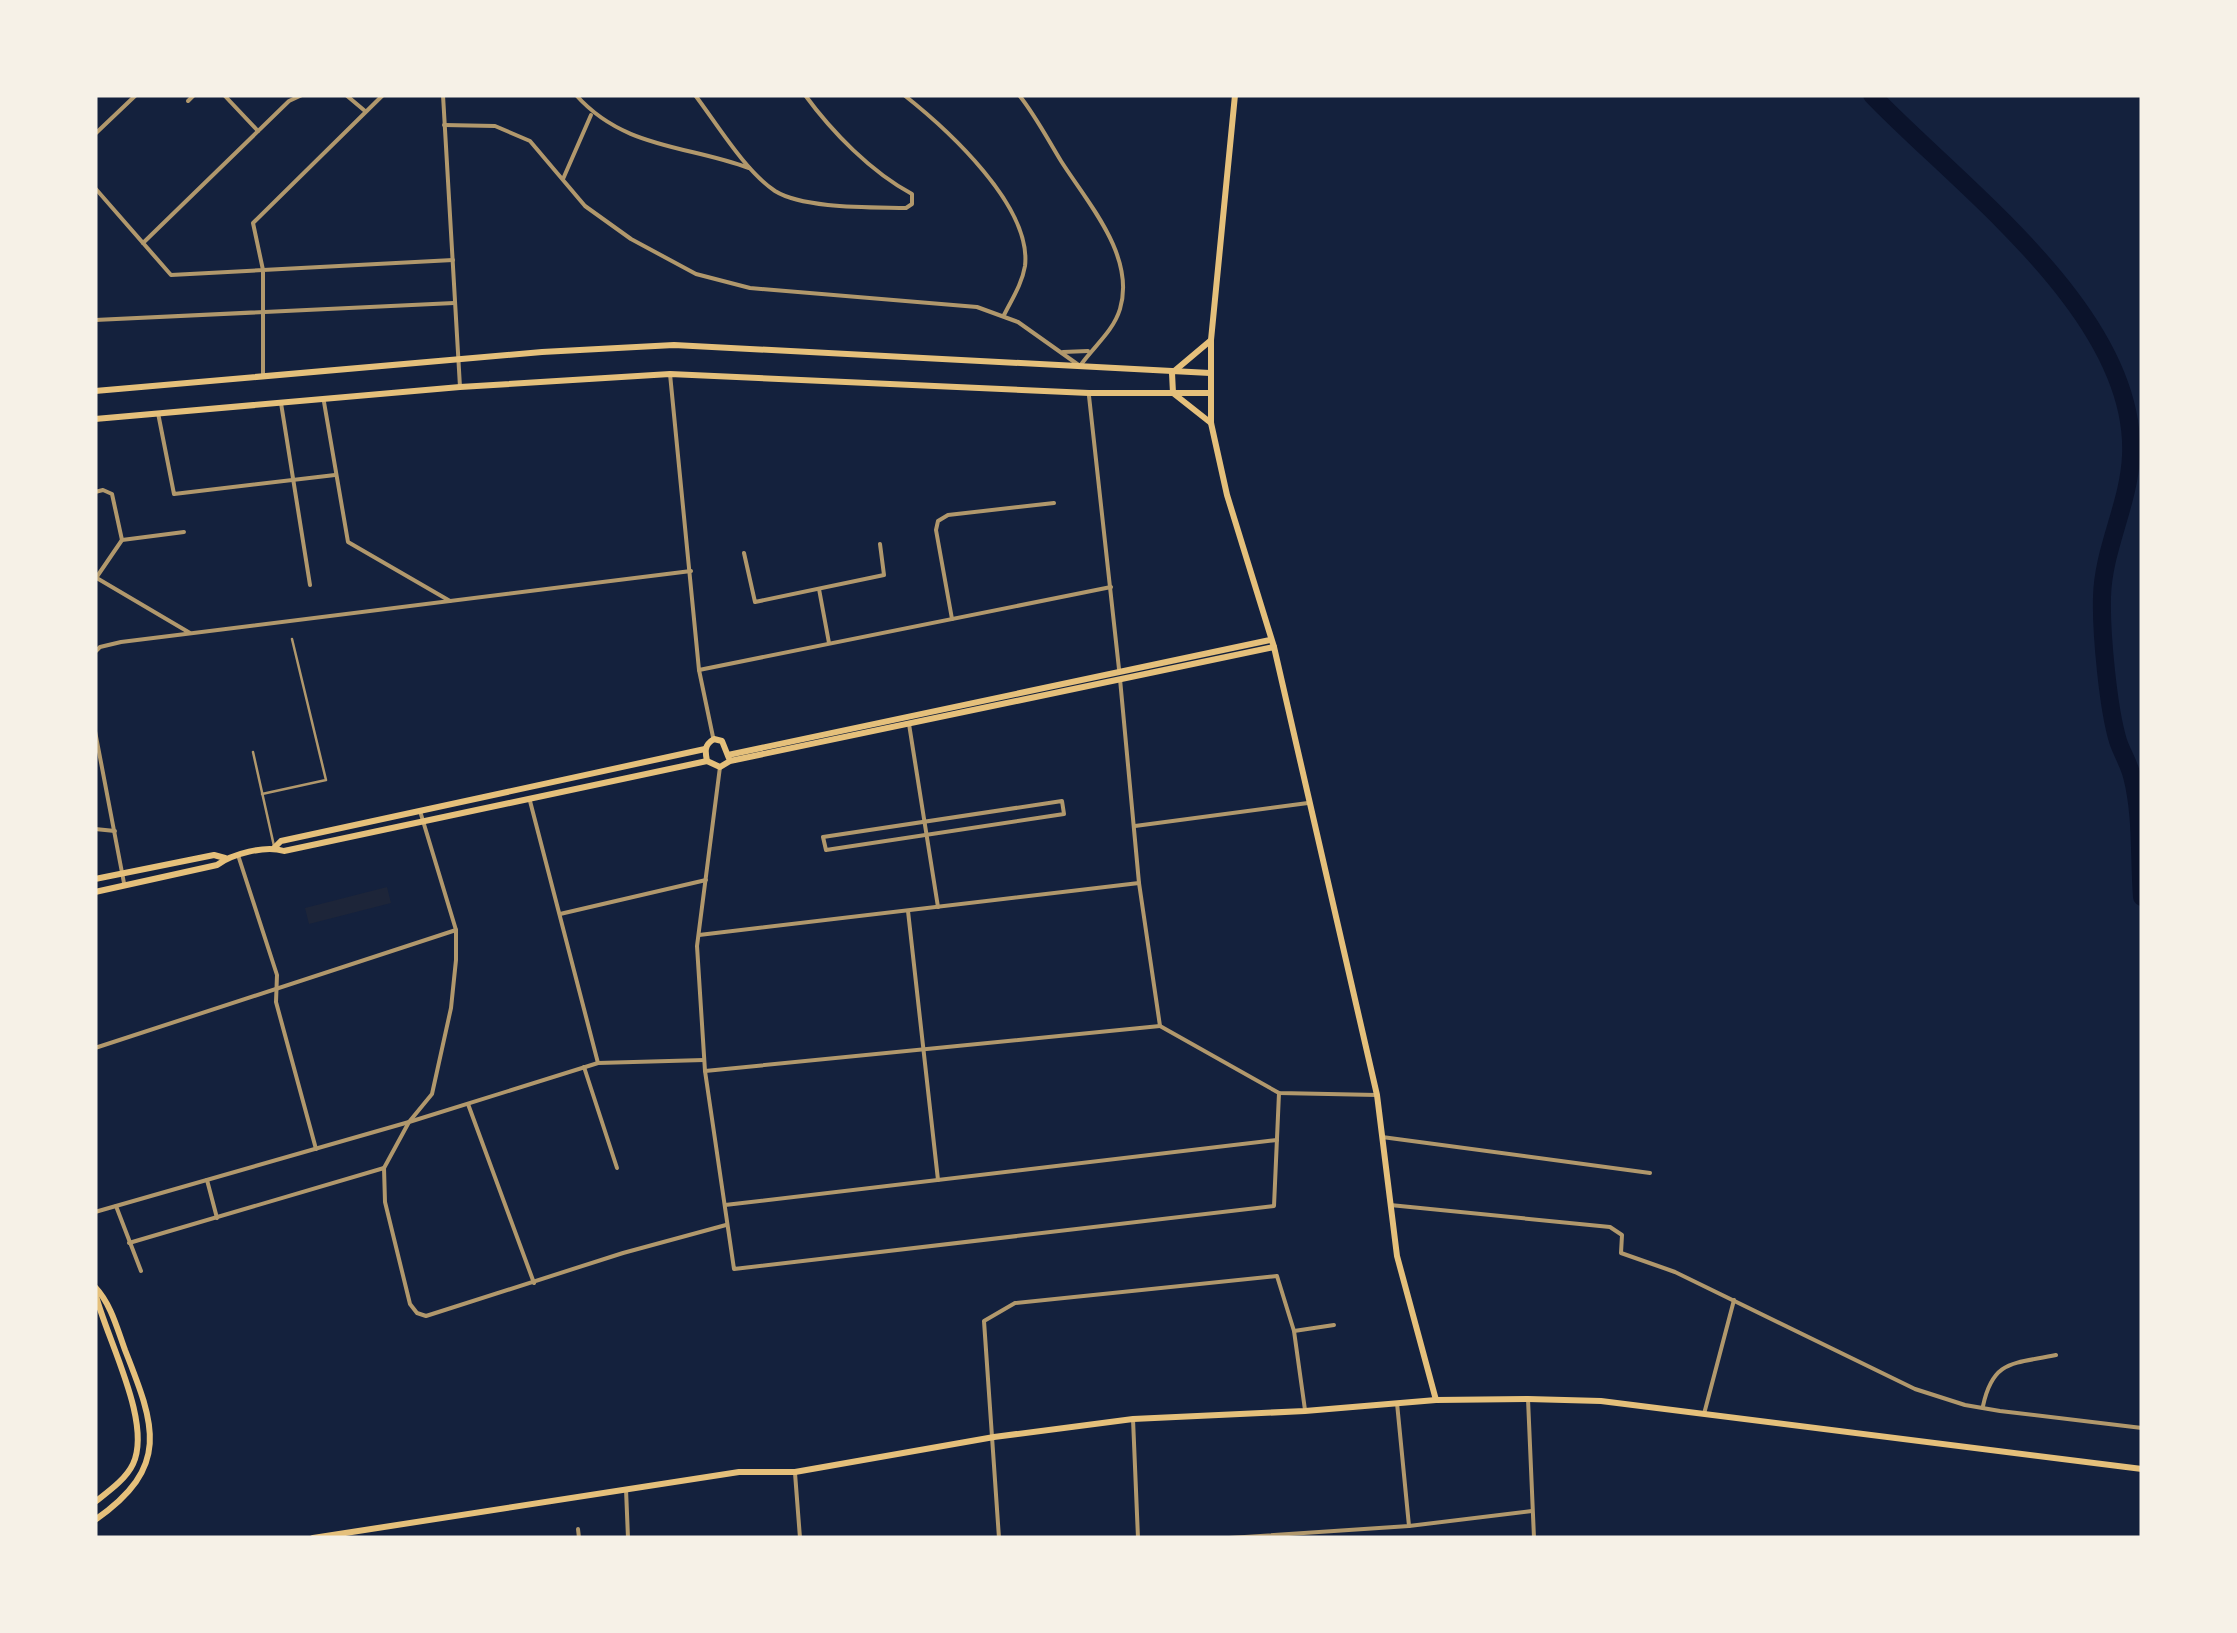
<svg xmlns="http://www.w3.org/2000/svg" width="2237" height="1633" viewBox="0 0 2237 1633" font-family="'Alegreya Sans',sans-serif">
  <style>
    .green { fill: #1d2539 }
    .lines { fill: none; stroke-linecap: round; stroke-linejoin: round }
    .river { stroke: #0b132b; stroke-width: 18 }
    .service { stroke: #b1986c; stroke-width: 2.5 }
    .minor { stroke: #b1986c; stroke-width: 4 }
    .secondary { stroke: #e5c07b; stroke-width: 6 }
    .primary { stroke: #e5c07b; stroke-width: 6 }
  </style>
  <rect width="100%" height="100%" fill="#14213d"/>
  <path class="green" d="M387,887l4,16 -82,21 -4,-16z"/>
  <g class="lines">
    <path class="river" d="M1872,95c87,91 266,220 259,361 -2,48 -28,93 -29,141 -1,35 6,111 16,144 4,12 11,23 14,35 10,38 7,82 10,121"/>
    <g class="service">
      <path d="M253,752l21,94"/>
      <path d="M262,794l64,-14 -34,-141"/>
    </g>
    <g class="minor">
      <path d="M224,95l34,36"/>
      <path d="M346,95l19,16"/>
      <path d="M443,95l17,292"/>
      <path d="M576,95c48,54 111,50 173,73"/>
      <path d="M695,95c22,29 50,76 80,96 29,18 97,16 131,17l6,-4v-10c-41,-22 -80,-62 -107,-99"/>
      <path d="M904,95c43,34 128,111 121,171 -3,18 -13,33 -21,49"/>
      <path d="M188,101l6,-6"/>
      <path d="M444,125l51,1 35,15 55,65 46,33 65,35 54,14 227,19 41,15 62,44c13,-19 33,-34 40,-57 16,-53 -33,-107 -59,-148 -14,-23 -26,-46 -42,-66"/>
      <path d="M95,134l41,-39"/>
      <path d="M563,179l28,-64"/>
      <path d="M95,188l76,87 92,-5 -10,-47 130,-128"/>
      <path d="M143,243l146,-142 13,-6"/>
      <path d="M95,320l359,-17"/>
      <path d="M1063,352l25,-1"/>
      <path d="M670,374l29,296 14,67"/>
      <path d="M263,375v-105l190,-10"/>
      <path d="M1089,396l30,273"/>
      <path d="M324,402l24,140 102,59"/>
      <path d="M281,403l29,182"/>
      <path d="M158,413l16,81 161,-19"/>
      <path d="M95,492l8,-2 9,4 10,46"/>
      <path d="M744,553l11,49 129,-27 -4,-31"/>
      <path d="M95,577l95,56"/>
      <path d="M96,578l26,-38 62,-8"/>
      <path d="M819,589l10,54"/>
      <path d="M952,619l-16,-89 2,-9 10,-6 106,-12"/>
      <path d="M95,652l5,-5 21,-5 570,-71"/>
      <path d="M699,670l412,-83"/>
      <path d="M1120,679l19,204"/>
      <path d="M909,724l29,183"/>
      <path d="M95,731l29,152"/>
      <path d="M720,767l-23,179 8,125 29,198 540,-63 5,-113"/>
      <path d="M530,801l68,262"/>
      <path d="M1062,801l2,13 -238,36 -3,-13z"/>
      <path d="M1135,826l173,-23"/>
      <path d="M95,829l20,2"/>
      <path d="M238,855l39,120 -1,27 40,147"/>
      <path d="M908,911l30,269"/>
      <path d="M560,914l146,-34"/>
      <path d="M699,935l440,-52 21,143 -455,45"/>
      <path d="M1160,1026l119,67 98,2"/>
      <path d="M95,1048l361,-118"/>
      <path d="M704,1060l-106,3 -189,59 -25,46 1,34 25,102 7,9 9,3 197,-63 103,-28"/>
      <path d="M584,1067l33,101"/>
      <path d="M468,1104l66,179"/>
      <path d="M1382,1137l268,36"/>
      <path d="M207,1180l10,38"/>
      <path d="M725,1205l552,-65"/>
      <path d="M1390,1205l220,22 12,8 -1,18 54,19 240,117 50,16 35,6 142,17"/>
      <path d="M116,1206l25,65"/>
      <path d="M95,1212l314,-90 23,-28 19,-86 5,-48v-30l-36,-119"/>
      <path d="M129,1243l255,-75"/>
      <path d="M1528,1399l6,139"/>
      <path d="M1397,1403l12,123"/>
      <path d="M1983,1406c10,-47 31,-42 73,-51"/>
      <path d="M1305,1410l-11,-79 40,-6"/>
      <path d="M1704,1414l30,-114"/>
      <path d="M1133,1419l5,119"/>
      <path d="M795,1473l5,65"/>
      <path d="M626,1489l2,49"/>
      <path d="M578,1529l1,9"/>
      <path d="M999,1538l-15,-217 31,-18 262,-27 17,55"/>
      <path d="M1229,1538l180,-12 123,-15"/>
    </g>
    <g class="secondary">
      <path d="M1172,373l1,20"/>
      <path d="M95,391l447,-39 132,-7 536,28"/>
      <path d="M95,419l365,-32 210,-13 419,19h121"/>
      <path d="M728,755l542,-115"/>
      <path d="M730,761l-8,-20 -8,-2c-10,6 -9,12 -7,22l13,6 10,-6 544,-114"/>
      <path d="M274,848l7,-7 424,-92"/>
      <path d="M95,879l119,-24 11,3"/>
      <path d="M95,892l122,-27c15,-11 48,-20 67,-14l423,-90"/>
      <path d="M95,1287c16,17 22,41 30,63 30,76 46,117 -30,170"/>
      <path d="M95,1292c10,44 58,130 38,172 -7,15 -24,27 -38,38"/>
    </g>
    <g class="primary">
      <path d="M1235,95l-24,245v83l16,72 47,152 103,448 20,161 39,144"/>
      <path d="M1172,373l38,-32"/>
      <path d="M1173,393l38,30"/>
      <path d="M313,1538l426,-66h56l199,-35 139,-18 172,-8 131,-11 92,-1 73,2 541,68"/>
    </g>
  </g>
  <rect width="2237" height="1633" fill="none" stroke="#f6f1e7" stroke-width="195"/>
</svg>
